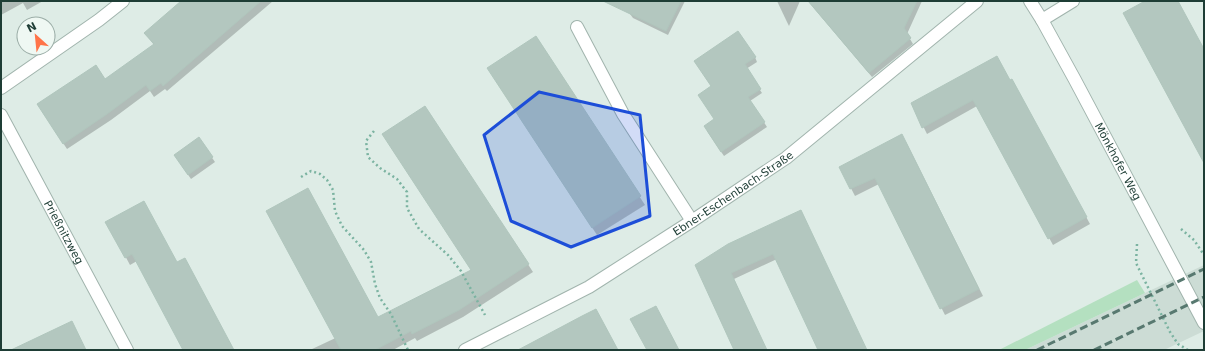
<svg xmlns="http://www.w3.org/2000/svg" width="1205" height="351" viewBox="0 0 1205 351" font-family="'DejaVu Sans',sans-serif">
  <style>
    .built { fill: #ccdcd5 }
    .green { fill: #b4e0c0 }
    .shadow { fill: #0003 }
    .building { fill: #b3c7bf; stroke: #b0c6bd }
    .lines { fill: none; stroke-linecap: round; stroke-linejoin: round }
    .lane-casing { stroke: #a1b4ad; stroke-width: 14 }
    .street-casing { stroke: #a1b4ad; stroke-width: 14 }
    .path { stroke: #7bb3a1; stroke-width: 2.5; stroke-dasharray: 2 3; stroke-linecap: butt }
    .lane { stroke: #fff; stroke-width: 12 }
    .street { stroke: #fff; stroke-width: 12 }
    .rail { stroke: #587970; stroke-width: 3; stroke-dasharray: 8 4; stroke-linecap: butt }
    .marked { fill: #1d4ed8; fill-opacity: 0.2; stroke: #1d4ed8; stroke-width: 3; stroke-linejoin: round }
    .labels { text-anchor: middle; stroke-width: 3; stroke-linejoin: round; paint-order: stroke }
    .street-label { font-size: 11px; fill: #1e3d35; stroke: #eff8f3 }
  </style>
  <rect width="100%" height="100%" fill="#deece6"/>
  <path class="built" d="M1204,265v66l-40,19h-139z"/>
  <path class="green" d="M1137,280l8,13 -120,57h-26z"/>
  <g class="shadow">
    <path d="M1,1h42l-16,9 -4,-7 -22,12z"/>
    <path d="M182,1h91l-106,90 -2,-2 -11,8 -4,-6 -39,29 -44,29 -25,-38 63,-31 49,-35 -9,-12z"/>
    <path d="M631,1h54l-17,34 -35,-17 -3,-4z"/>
    <path d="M777,1h23l-11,25 -2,-4z"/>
    <path d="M808,1h114l-15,33 6,10 -41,33z"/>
    <path d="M536,37l109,168 -48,30 -104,-159z"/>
    <path d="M755,57l2,5 -11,7 16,24 -12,8 17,26 -43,29 -17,-25 9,-12 -4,-32 -14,-22z"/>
    <path d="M1012,80l78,144 -37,21 -76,-139 -50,28 -15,-30z"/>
    <path d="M425,107l108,165 -70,45 -46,24 -2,-3 -22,12h-83l68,-32 94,-48z"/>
    <path d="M199,139l16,23 -24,17 -13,-19z"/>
    <path d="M906,142l77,154 -38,19 -66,-131 -24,12 -15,-29z"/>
    <path d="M801,211l65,139h-46l-43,-91 -43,20 32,71h-31l-6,-105z"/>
    <path d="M107,222l70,42 56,86h-48l-48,-89 -7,4z"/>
  </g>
  <g class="building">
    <path d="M181,1h80l-98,85 -2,-3 -11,8 -4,-6 -39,29 -44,30 -26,-40 59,-39 9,14 49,-35 -10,-11z"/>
    <path d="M603,1h78l-15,30z"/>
    <path d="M808,1h109l-13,27 7,10 -42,35z"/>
    <path d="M1145,1h33l26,48v114l-81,-150z"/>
    <path d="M738,31l18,26 -11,7 16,25 -13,8 17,25 -44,30 -17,-26 10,-7 -16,-24 13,-9 -17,-25z"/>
    <path d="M536,36l105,160 -49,32 -105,-160z"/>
    <path d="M997,56l13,24 2,-1 75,138 -39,22 -75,-139 -51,28 -11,-25z"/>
    <path d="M425,106l104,158 -70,46 -47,24 -1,-3 -36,19h-34l-75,-139 42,-23 70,129 93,-47 -89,-136z"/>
    <path d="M902,134l77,155 -39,20 -65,-131 -25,11 -11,-22z"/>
    <path d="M199,137l14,20 -25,18 -14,-20z"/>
    <path d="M144,201l33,61 8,-4 49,92h-51l-51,-96 -7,4 -20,-36z"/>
    <path d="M801,210l66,140h-49l-45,-96 -42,19 36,77h-33l-39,-85 33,-21z"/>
    <path d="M656,306l23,44h-32l-17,-31z"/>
    <path d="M596,309l22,41h-100l64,-34z"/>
    <path d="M72,321l14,29h-75z"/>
  </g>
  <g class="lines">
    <defs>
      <path id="lane" d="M577,27l46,87 69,107"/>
      <g id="street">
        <path id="s1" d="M1030,1l12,19 33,60 129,243"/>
        <path d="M1042,20l31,-19"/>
        <path d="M1,88l98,-68 24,-19"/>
        <path id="s2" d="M1,115l126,235"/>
        <path id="s3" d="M465,350l124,-63 103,-66 94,-63 191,-157"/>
      </g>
    </defs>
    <use href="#lane" class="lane-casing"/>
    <use href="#street" class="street-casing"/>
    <g class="path">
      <path d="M374,131l-8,10 2,16 12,11 17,11 10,13v16l12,21 29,26 13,16 24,44"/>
      <path d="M301,177l10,-6 9,3 7,6 6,10 2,21 7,15 22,24 7,12 4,22 5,14 11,16 17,36"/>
      <path d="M1181,229l13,11 10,15"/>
      <path d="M1137,244l-1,19 34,69 8,12 10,6"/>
    </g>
    <use href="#lane" class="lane"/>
    <use href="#street" class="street"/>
    <g class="rail">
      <path d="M1037,350l167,-81"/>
      <path d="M1094,350l110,-53"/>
    </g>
  </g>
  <path class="marked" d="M539,92l101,23 10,101 -79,31 -60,-26 -27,-86z"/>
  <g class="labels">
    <g class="street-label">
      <text dy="4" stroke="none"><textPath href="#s1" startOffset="183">Mönkhofer Weg</textPath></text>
      <text dy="4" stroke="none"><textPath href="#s3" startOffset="311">Ebner-Eschenbach-Straße</textPath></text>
      <text dy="4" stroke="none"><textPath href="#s2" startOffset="133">Prießnitzweg</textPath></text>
    </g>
  </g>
  <rect width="1205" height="351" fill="none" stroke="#1e3d35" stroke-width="4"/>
  <g transform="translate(36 36) rotate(333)"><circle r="19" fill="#eff8f3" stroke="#9bada7"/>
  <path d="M0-3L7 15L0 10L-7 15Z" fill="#ff7449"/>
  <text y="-6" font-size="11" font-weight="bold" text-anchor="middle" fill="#1e3d35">N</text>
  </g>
</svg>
